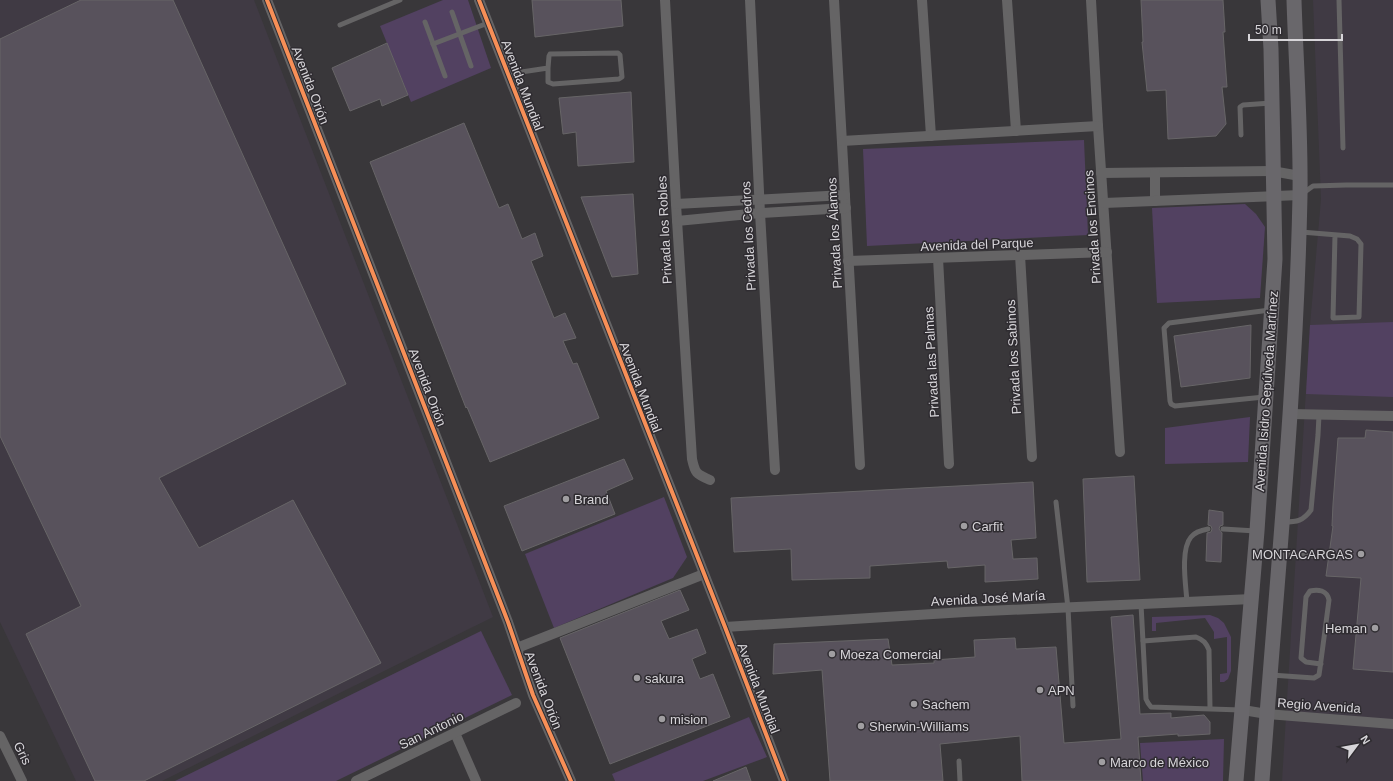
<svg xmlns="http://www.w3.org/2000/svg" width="1393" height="781" viewBox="0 0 1393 781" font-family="Helvetica,sans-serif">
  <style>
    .built { fill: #403a44 }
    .green { fill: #524161 }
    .building { fill: #58525c; stroke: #676567 }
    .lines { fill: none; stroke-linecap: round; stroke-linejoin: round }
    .service { stroke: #656465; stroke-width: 5 }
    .minor { stroke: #656465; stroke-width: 10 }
    .secondary { stroke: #69676b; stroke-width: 15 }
    .cycleway-casing { stroke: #2f2c31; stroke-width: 6 }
    .cycleway { stroke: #f78f57; stroke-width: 4 }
    .poi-dot { fill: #a09ea1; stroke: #2f2c31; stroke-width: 1.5 }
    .labels { text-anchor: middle; stroke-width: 3; stroke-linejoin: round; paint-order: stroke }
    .street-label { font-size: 13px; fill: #d7d5d9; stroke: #2f2c31 }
    .poi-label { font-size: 13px; fill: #d7d5d9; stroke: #2f2c31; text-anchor: start }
  </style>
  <rect width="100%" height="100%" fill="#39373a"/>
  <g class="built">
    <path d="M0,0h254l239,617 -331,164h-86l-76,-159z"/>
    <path d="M1313,0h80v781h-111l28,-456 11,-126z"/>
  </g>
  <g class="green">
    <path d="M443,0h25l23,68 -80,34 -31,-76z"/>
    <path d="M1084,140l4,95 -221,11 -4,-97z"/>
    <path d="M1245,204l11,10 9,13 -5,71 -103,5 -5,-95z"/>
    <path d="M1393,322v75l-87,-3 4,-69z"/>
    <path d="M1250,417l-2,45 -83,2v-36z"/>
    <path d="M664,497l23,60 -14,21 -119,50 -29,-74z"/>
    <path d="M1210,615l8,3 6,5 7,14v34l-3,8 -4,3h-4v-8l7,-1v-36l-13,2v-7l-9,-14 -49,5v8h-4v-14z"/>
    <path d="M481,631l31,64 -176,86h-161z"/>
    <path d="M749,717l18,40 -64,24h-88l-3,-7z"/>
    <path d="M1224,739l-1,42h-80l-3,-38z"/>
  </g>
  <g class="building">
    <path d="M81,0h92l173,384 -187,94 40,70 94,-48 88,163 -237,118h-49l-69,-147 55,-28 -81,-170v-397z"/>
    <path d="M532,0h89l2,26 -88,11z"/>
    <path d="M1141,0h82l2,32h-2l4,55h-5l4,37 -10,12 -48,3 -2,-49 -19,1 -5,-49h1z"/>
    <path d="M387,43l21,52 -26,11 -2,-7 -30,12 -18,-43z"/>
    <path d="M631,92l3,70 -56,4 -2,-34 -13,2 -4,-36z"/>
    <path d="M464,123l35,85 9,-4 14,35 13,-6 8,23 -12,5 23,57 11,-5 11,25 -13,3 10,23 4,-1 22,55 -109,44 -23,-55 -1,1 -96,-246z"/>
    <path d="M633,194l5,80 -26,3 -31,-80z"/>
    <path d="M1251,325l-1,53 -69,9 -7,-51z"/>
    <path d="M1366,430l27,2v240l-40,-3 8,-91 -35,-2 7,-50h-1l1,-22 5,-66h27z"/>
    <path d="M624,459l9,20 -27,12 9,23 -93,37 -18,-45z"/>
    <path d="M1134,476l6,104 -53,2 -4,-103z"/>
    <path d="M1033,482l3,56 -25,2 2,19 24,-1 1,21 -53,3v-17l-37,3 -1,-7 -77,5v12l-78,2 -1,-31 -57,3 -3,-54z"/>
    <path d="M1209,510l14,2v13l-3,1 -1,3 3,4 -1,29 -15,-1 1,-28 4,-1 1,-3 -1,-3 -3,-1z"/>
    <path d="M680,590l9,20 -28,11 8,18 28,-10 9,24 -14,6 8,20 13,-5 17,43 -120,47 -50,-126z"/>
    <path d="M1133,615l7,99 31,-1v5l33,-3 6,7v12l-32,2v-2l-40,3 3,44h-119l-2,-45 -80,8 3,37h-113l-8,-111 -49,4 1,-30 114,-5 4,26 42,-2v-3l41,-3 -1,-17 41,-2 1,11 40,-2 8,96 57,-4 -10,-122z"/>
    <path d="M746,767l5,14h-38z"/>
  </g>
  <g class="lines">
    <g class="service">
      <path d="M1339,0l4,148"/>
      <path d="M452,12l19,54"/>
      <path d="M425,22l20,54"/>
      <path d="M340,25l60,-25"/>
      <path d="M433,44l55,-21"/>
      <path d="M508,74l40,-6v14l5,2 66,-5 3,-2 -2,-22 -2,-2 -68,1 -1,2 -1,12"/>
      <path d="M1241,135l-1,-28 3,-2 28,-2"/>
      <path d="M1302,194l11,-8 33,-1h47"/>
      <path d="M1301,232l49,4 7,3 4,5 -2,73 -26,1 2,-83"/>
      <path d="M1264,397l-89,9 -4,-2 -1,-3 -6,-73 5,-5 101,-13"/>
      <path d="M1056,502l12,106 5,98"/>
      <path d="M1284,522c13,0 19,-1 27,-12l7,-75 1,-20"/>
      <path d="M1223,529l33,2"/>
      <path d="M1281,554l33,2"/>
      <path d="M1187,602c-1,-16 -7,-52 4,-65 4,-5 11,-7 17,-8"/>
      <path d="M1141,604l5,95 2,4 3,4 90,3"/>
      <path d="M1143,641l53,-4c8,3 10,6 13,13l1,58"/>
      <path d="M1271,675l43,3 5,-3 1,-7 9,-68c-2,-10 -11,-11 -19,-9l-4,6 -5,61 5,4 15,2"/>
      <path d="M959,761l1,20"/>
    </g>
    <g class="minor">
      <path d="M267,0l241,622 25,73 38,86"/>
      <path d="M479,0l246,627 59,154"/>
      <path d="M665,0l11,204 16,255c3,14 4,15 18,21"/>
      <path d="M750,0l10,213 15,257"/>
      <path d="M834,0c9,155 17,310 26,465"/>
      <path d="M922,0l9,136"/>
      <path d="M1007,0l9,131"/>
      <path d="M1091,0l7,126 22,326"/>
      <path d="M842,141l256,-15"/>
      <path d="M1101,173l171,-2 28,5"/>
      <path d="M1155,201v-28"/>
      <path d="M1104,203l196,-8"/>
      <path d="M676,204l169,-9"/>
      <path d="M677,221l83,-8 86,-5"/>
      <path d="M1020,255l12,202"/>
      <path d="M938,258l11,206"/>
      <path d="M848,261l259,-9"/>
      <path d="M1290,414l103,2"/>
      <path d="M725,627l240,-15 287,-13"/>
      <path d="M517,648l187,-74"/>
      <path d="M1243,710l24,4 126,10"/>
      <path d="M455,733l21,48"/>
      <path d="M0,736l22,45"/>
      <path d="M356,781l160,-78"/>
    </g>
    <g class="secondary">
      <path d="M1236,781l21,-250 18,-272 -4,-210 -3,-49"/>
      <path d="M1262,781c14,-195 34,-389 38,-585 1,-65 -4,-131 -6,-196"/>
    </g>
    <defs>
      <g id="cycleway">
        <path d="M267,0l241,622 25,73 38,86"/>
        <path d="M479,0l246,627 59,154"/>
      </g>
    </defs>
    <use href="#cycleway" class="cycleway-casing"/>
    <use href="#cycleway" class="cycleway"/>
  </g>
  <g class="poi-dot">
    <circle cx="566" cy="499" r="4"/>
    <circle cx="964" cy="526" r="4"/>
    <circle cx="1361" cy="554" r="4"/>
    <circle cx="1375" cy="628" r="4"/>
    <circle cx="832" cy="654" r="4"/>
    <circle cx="637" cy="678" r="4"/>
    <circle cx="1040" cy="690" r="4"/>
    <circle cx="914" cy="704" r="4"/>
    <circle cx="662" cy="719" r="4"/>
    <circle cx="861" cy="726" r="4"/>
    <circle cx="1102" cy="762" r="4"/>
  </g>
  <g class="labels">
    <g class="street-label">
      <text transform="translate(311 85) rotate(69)" y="5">Avenida Orión</text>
      <text transform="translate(523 85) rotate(69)" y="5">Avenida Mundial</text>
      <text transform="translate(1092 227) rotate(-94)" y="5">Privada los Encinos</text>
      <text transform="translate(664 230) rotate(-93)" y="5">Privada los Robles</text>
      <text transform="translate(834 233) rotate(-93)" y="5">Privada los Álamos</text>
      <text transform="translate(748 236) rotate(-93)" y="5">Privada los Cedros</text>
      <text transform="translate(977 244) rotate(-2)" y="5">Avenida del Parque</text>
      <text transform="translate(1013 357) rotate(-93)" y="5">Privada los Sabinos</text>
      <text transform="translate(931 362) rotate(-93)" y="5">Privada las Palmas</text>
      <text transform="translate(428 387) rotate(69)" y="5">Avenida Orión</text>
      <text transform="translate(641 387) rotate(69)" y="5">Avenida Mundial</text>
      <text transform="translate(1266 391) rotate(-86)" y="5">Avenida Isidro Sepúlveda Martínez</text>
      <text transform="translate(988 598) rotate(-3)" y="5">Avenida José María</text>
      <text transform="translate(759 688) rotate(69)" y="5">Avenida Mundial</text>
      <text transform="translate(544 690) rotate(69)" y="5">Avenida Orión</text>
      <text transform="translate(1319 705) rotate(4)" y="5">Regio Avenida</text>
      <text transform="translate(431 730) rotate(-26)" y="5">San Antonio</text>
      <text transform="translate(23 753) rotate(64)" y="5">Gris</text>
    </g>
    <g class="poi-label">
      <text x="574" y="504">Brand</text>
      <text x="972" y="531">Carfit</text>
      <text x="1353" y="559" text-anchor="end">MONTACARGAS</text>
      <text x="1367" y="633" text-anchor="end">Heman</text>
      <text x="840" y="659">Moeza Comercial</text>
      <text x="645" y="683">sakura</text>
      <text x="1048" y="695">APN</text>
      <text x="922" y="709">Sachem</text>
      <text x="670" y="724">mision</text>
      <text x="869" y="731">Sherwin-Williams</text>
      <text x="1110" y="767">Marco de México</text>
    </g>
  </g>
  <g transform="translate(1357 745) rotate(58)" stroke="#2f2c31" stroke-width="3" paint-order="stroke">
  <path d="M0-3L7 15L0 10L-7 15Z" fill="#d7d5d9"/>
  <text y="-6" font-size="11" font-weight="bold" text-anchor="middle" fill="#d7d5d9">N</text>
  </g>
  <path d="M1249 34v6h93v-6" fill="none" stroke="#d7d5d9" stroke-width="2"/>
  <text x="1255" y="34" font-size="12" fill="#d7d5d9" stroke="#2f2c31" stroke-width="3" paint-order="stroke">50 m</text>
</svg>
